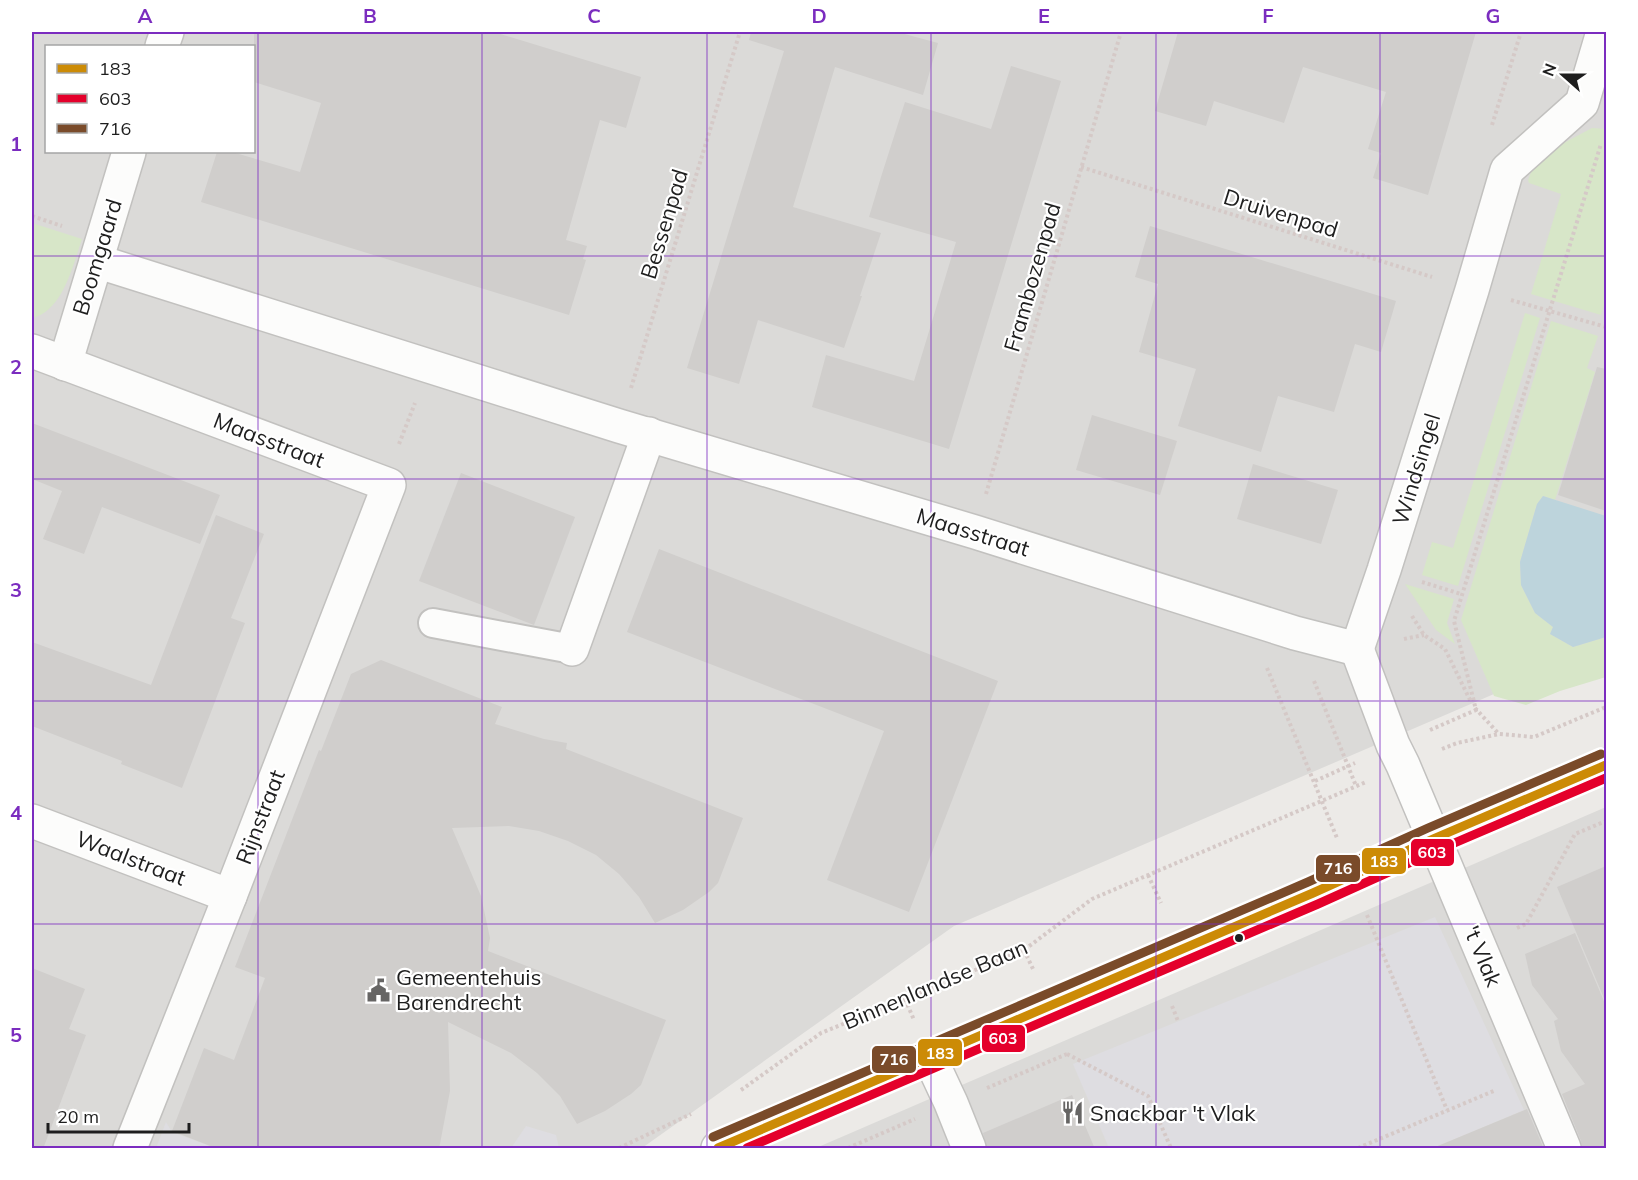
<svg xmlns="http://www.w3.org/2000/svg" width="1638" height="1180" viewBox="0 0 1638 1180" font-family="Mulish,sans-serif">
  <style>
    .residential { fill: #dbdad8; fill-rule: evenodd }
    .grass { fill: #d7e6c8 }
    .plaza { fill: #dedde1 }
    .water { fill: #bdd4dc }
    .building { fill: #d0cecc }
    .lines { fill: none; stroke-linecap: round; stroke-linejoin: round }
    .service-casing { stroke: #c2c1bf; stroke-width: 32 }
    .minor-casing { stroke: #c2c1bf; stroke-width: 36 }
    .tertiary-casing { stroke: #c2c1bf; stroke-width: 36 }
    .path { stroke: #d5c9c7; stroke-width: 4; stroke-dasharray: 3 3; stroke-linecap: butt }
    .service { stroke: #fcfcfb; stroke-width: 28 }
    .minor { stroke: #fcfcfb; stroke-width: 33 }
    .tertiary { stroke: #fcfcfb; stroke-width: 33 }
    .bus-1-casing { stroke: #fff; stroke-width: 14 }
    .bus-2-casing { stroke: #fff; stroke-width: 14 }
    .bus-3-casing { stroke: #fff; stroke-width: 14 }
    .bus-1 { stroke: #cc8b06; stroke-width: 9 }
    .bus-2 { stroke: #e4002b; stroke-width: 9 }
    .bus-3 { stroke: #7a4b2a; stroke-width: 9 }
    .grid { fill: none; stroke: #7b2cbf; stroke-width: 1.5; stroke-opacity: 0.55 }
    .bus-dot { fill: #1e1e1e; stroke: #fff; stroke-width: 2 }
    .labels { text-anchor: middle; stroke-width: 4.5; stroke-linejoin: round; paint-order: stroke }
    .street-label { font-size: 22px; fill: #1e1e1e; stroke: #fff }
    .poi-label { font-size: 22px; fill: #1e1e1e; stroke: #fff; text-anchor: start }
    .line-badge { stroke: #fff; stroke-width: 2 }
    .badge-label { font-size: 16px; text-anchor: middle; font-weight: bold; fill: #fff }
    .neatline { fill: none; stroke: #7b2cbf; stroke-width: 2 }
    .grid-label { font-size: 20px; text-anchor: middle; font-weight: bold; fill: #7b2cbf }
  </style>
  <rect width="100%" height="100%" fill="#eceae7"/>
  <g class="residential">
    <path d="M32,32h1574v614l-652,280 -312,222h-610zM46,46h208v106h-208z"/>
    <path d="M1606,807v341h-790z"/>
  </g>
  <g class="grass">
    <path d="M1592,128l14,1v170l-5,16 -70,-21 30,-100 -32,-11 -1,-3 5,-13 10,-13z"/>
    <path d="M32,223l50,16c-9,26 -19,72 -50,79z"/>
    <path d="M1525,313l15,5 -82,268 -36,-11 10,-33 21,6z"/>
    <path d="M1551,321l47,15 -11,32 8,4 -40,128 -12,-4 -6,8 -17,58 1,23 14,28 18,14 -3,7 23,13 33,-10v40l-46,14 -34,14 -32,-9 -33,-76z"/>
    <path d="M1405,584l49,15 -7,24 8,21 -19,-14z"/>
  </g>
  <g class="plaza">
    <path d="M1435,917l89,193 -91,38h-324l-36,-84z"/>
    <path d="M166,1122l6,10 43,16h-59z"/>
    <path d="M526,1126l30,9 3,13h-48z"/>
  </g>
  <path class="water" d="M1543,496l63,20v121l-33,10 -23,-13 3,-7 -18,-14 -14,-28 -1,-23 17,-58z"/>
  <g class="building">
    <path d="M254,32h240l147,45 -15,51 -26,-8 -34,120 21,6 -4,13 3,1 -17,55 -368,-113 16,-50h15l68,20 21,-69 -67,-21z"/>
    <path d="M751,32h146l41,11 -15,52 -88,-28 -42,140 88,26 -21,63h2l-18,52 -86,-28 -19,64 -52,-16 97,-317 -35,-11z"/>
    <path d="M1178,32h298l-48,163 -55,-17 8,-25 -13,-4 18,-57 -83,-25 -19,56 -70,-22 -8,25 -51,-15z"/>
    <path d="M1011,66l50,15 -112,368 -137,-42 14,-52 88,26 42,-139 -87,-25 12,-40 24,-75 86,27z"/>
    <path d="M1150,226l246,75 -15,51 -26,-8 -21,68 -56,-16 -17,56 -83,-26 18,-57 -57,-17 19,-68 -23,-7z"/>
    <path d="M1597,367l9,2v142l-48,-16z"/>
    <path d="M1092,415l85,26 -17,54 -84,-25z"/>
    <path d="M32,423l188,72 -20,49 -98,-37 -18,47 -41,-15 19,-48 -30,-12z"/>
    <path d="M1253,464l85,26 -17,54 -84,-25z"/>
    <path d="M461,473l114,44 -41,108 -115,-44z"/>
    <path d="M216,515l48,19 -33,84 14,5 -63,165 -61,-24 1,-3 -90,-35v-84l119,43z"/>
    <path d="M659,549l339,132 -89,231 -82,-32 57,-149 -257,-99z"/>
    <path d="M381,660l121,47 -7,17 49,15 23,4 -1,6 177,69 -25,65 -9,9 -26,18 -28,13 -16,-26 -20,-23 -23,-19 -28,-14 -29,-10 -30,-5 -57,2 29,68 9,42 -2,13 178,69 -25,65 -10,9 -26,17 -28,13 -17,-28 -23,-23 -26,-20 -63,-31 2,69 -11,58h-221l-46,-18 32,-83 30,12 31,-82 -30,-11 84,-217 2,1 30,-77z"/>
    <path d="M1606,866v137l-49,-116z"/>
    <path d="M1575,933l31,73v143h-24l-1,-8 -19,-47 23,-10 -24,-33 -7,-30 4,-2 -26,-34 -7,-31z"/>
    <path d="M32,968l53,21 -16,40 17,6 -43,114h-11z"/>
    <path d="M1072,1095l23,54h-108l-4,-16z"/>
    <path d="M1527,1109l17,40h-111v-1z"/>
  </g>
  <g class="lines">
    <defs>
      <path id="service" d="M433,623l139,26"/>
      <g id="minor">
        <path d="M162,46l5,-14"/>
        <path d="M96,261l523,165 356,106 320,101 62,16"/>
        <path d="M32,351l357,134 -159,411 -100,252"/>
        <path d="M65,364l64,-212"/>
        <path d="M572,649l77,-215"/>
        <path d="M1357,649l27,-79 88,-280 35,-120 75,-67 21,-71"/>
        <path d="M1357,649l36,96 10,20 161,383"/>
        <path d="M32,821l198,75"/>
        <path d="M930,1058l21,45 18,45"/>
      </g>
      <path id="tertiary" d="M718,1148l595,-255 120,-54 173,-74"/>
    </defs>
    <use href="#service" class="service-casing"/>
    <use href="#minor" class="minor-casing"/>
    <use href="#tertiary" class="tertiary-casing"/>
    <g class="path">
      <path d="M1492,125l29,-93"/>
      <path d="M1081,167l351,110"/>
      <path d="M32,216l30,10"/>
      <path d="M1511,300l95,27"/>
      <path d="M631,388l109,-356"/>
      <path d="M399,444l16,-41"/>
      <path d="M986,494l135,-462"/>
      <path d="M1422,582l39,12"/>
      <path d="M1412,616l12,19 21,14 26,53"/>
      <path d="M1404,639l20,-4"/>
      <path d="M1267,668l70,170"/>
      <path d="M1314,681l42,105"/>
      <path d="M1475,708l23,25"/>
      <path d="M1430,730l46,-20 -22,-89 147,-477"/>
      <path d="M1442,749l15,-6 42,-9 35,3 72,-30"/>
      <path d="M1315,781l40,-18"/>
      <path d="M1148,875l13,28"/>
      <path d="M1367,915l80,195"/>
      <path d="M1517,928l9,-4 49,-90 31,-13"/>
      <path d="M1024,950l9,19"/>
      <path d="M905,999l9,21"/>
      <path d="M1172,1006l6,15"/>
      <path d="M1067,1054l81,42 23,52"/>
      <path d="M987,1088l80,-34"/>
      <path d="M741,1090l80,-57 203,-83 68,-51 274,-117"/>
      <path d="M619,1148l72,-34"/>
      <path d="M848,1148l67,-29"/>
      <path d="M1358,1148l138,-58"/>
    </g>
    <use href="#service" class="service"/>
    <use href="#minor" class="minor"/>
    <use href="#tertiary" class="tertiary"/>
    <defs>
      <path id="bus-1" d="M718,1148l595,-255 120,-54 173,-74"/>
      <path id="bus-2" d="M747,1148l571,-244 120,-54 168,-72"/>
      <path id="bus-3" d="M713,1137l595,-255 120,-54 173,-74"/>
    </defs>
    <use href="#bus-1" class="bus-1-casing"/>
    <use href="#bus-2" class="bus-2-casing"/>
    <use href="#bus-3" class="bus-3-casing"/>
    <use href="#bus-1" class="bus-1"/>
    <use href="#bus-2" class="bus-2"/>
    <use href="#bus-3" class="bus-3"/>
  </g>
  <path class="grid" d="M258,32v1116M482,32v1116M707,32v1116M931,32v1116M1156,32v1116M1380,32v1116M32,256h1574M32,479h1574M32,701h1574M32,924h1574"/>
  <defs>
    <symbol id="civic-bare" viewBox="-9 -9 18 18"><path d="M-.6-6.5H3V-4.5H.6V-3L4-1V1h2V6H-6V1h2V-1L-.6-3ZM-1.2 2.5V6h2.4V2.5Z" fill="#666564" stroke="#fff" stroke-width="2.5" paint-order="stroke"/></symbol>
    <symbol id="restaurant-bare" viewBox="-9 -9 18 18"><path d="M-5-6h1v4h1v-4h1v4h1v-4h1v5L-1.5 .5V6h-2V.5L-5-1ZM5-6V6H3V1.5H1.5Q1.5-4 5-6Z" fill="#666564" stroke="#fff" stroke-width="2.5" paint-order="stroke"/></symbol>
  </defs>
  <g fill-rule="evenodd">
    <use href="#civic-bare" x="362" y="974" width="33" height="33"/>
    <use href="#restaurant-bare" x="1056" y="1096" width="33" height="33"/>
  </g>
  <circle class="bus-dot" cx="1239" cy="938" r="5"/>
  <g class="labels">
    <g class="street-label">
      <text transform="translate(1281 213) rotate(17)" y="8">Druivenpad</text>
      <text transform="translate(664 224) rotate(-73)" y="8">Bessenpad</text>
      <text transform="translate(97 257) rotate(-73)" y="8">Boomgaard</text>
      <text transform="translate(1032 277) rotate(-74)" y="8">Frambozenpad</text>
      <text transform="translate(269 440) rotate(21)" y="8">Maasstraat</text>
      <text transform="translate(1416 469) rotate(-73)" y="8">Windsingel</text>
      <text transform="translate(973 532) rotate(17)" y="8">Maasstraat</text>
      <text transform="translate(260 817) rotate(-69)" y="8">Rijnstraat</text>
      <text transform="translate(131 858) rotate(21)" y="8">Waalstraat</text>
      <text transform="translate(1483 956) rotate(67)" y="8">'t Vlak</text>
      <text transform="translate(935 984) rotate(-23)" y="8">Binnenlandse Baan</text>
    </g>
    <g class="poi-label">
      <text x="396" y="985">Gemeentehuis<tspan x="396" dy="25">Barendrecht</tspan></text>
      <text x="1090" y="1121">Snackbar 't Vlak</text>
    </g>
  </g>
  <g class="line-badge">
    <rect x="1410" y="838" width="45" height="29" rx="6" fill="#e4002b"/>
    <rect x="1361" y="847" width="46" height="28" rx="6" fill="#cc8b06"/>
    <rect x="1315" y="854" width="46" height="29" rx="6" fill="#7a4b2a"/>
    <rect x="981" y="1024" width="45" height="29" rx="6" fill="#e4002b"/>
    <rect x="917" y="1038" width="46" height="29" rx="6" fill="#cc8b06"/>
    <rect x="871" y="1045" width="46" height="29" rx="6" fill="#7a4b2a"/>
  </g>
  <g class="badge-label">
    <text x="1432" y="858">603</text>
    <text x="1384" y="867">183</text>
    <text x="1338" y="874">716</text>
    <text x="1003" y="1044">603</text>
    <text x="940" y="1059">183</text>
    <text x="894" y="1065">716</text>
  </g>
  <rect width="1638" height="1180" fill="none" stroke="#ffffff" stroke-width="66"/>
  <rect x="45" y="45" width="210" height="108" fill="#ffffff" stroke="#a5a5a5" stroke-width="1.5"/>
  <rect x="57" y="64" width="30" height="9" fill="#cc8b06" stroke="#a5a5a5" stroke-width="1.5"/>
  <text x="99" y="75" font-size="18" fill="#1e1e1e">183</text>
  <rect x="57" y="94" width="30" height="9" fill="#e4002b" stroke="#a5a5a5" stroke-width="1.5"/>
  <text x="99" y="105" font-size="18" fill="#1e1e1e">603</text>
  <rect x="57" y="124" width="30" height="9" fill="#7a4b2a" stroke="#a5a5a5" stroke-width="1.5"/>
  <text x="99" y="135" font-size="18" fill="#1e1e1e">716</text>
  <g transform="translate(1563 75) rotate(291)" stroke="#ffffff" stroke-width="4.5" paint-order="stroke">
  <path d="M0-4.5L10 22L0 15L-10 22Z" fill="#1e1e1e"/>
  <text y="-9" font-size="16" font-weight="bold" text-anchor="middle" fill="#1e1e1e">N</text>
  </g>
  <path d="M48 1123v9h141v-9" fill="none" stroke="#1e1e1e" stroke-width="3"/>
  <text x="57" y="1123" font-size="18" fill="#1e1e1e" stroke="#ffffff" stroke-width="4.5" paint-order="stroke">20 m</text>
  <rect x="33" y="33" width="1572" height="1114" class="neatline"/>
  <g class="grid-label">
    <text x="145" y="23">A</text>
    <text x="370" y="23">B</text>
    <text x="594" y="23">C</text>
    <text x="819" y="23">D</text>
    <text x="1044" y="23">E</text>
    <text x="1268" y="23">F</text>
    <text x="1493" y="23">G</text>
    <text x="16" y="151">1</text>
    <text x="16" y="374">2</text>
    <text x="16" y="597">3</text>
    <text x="16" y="820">4</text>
    <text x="16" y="1042">5</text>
  </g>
</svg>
